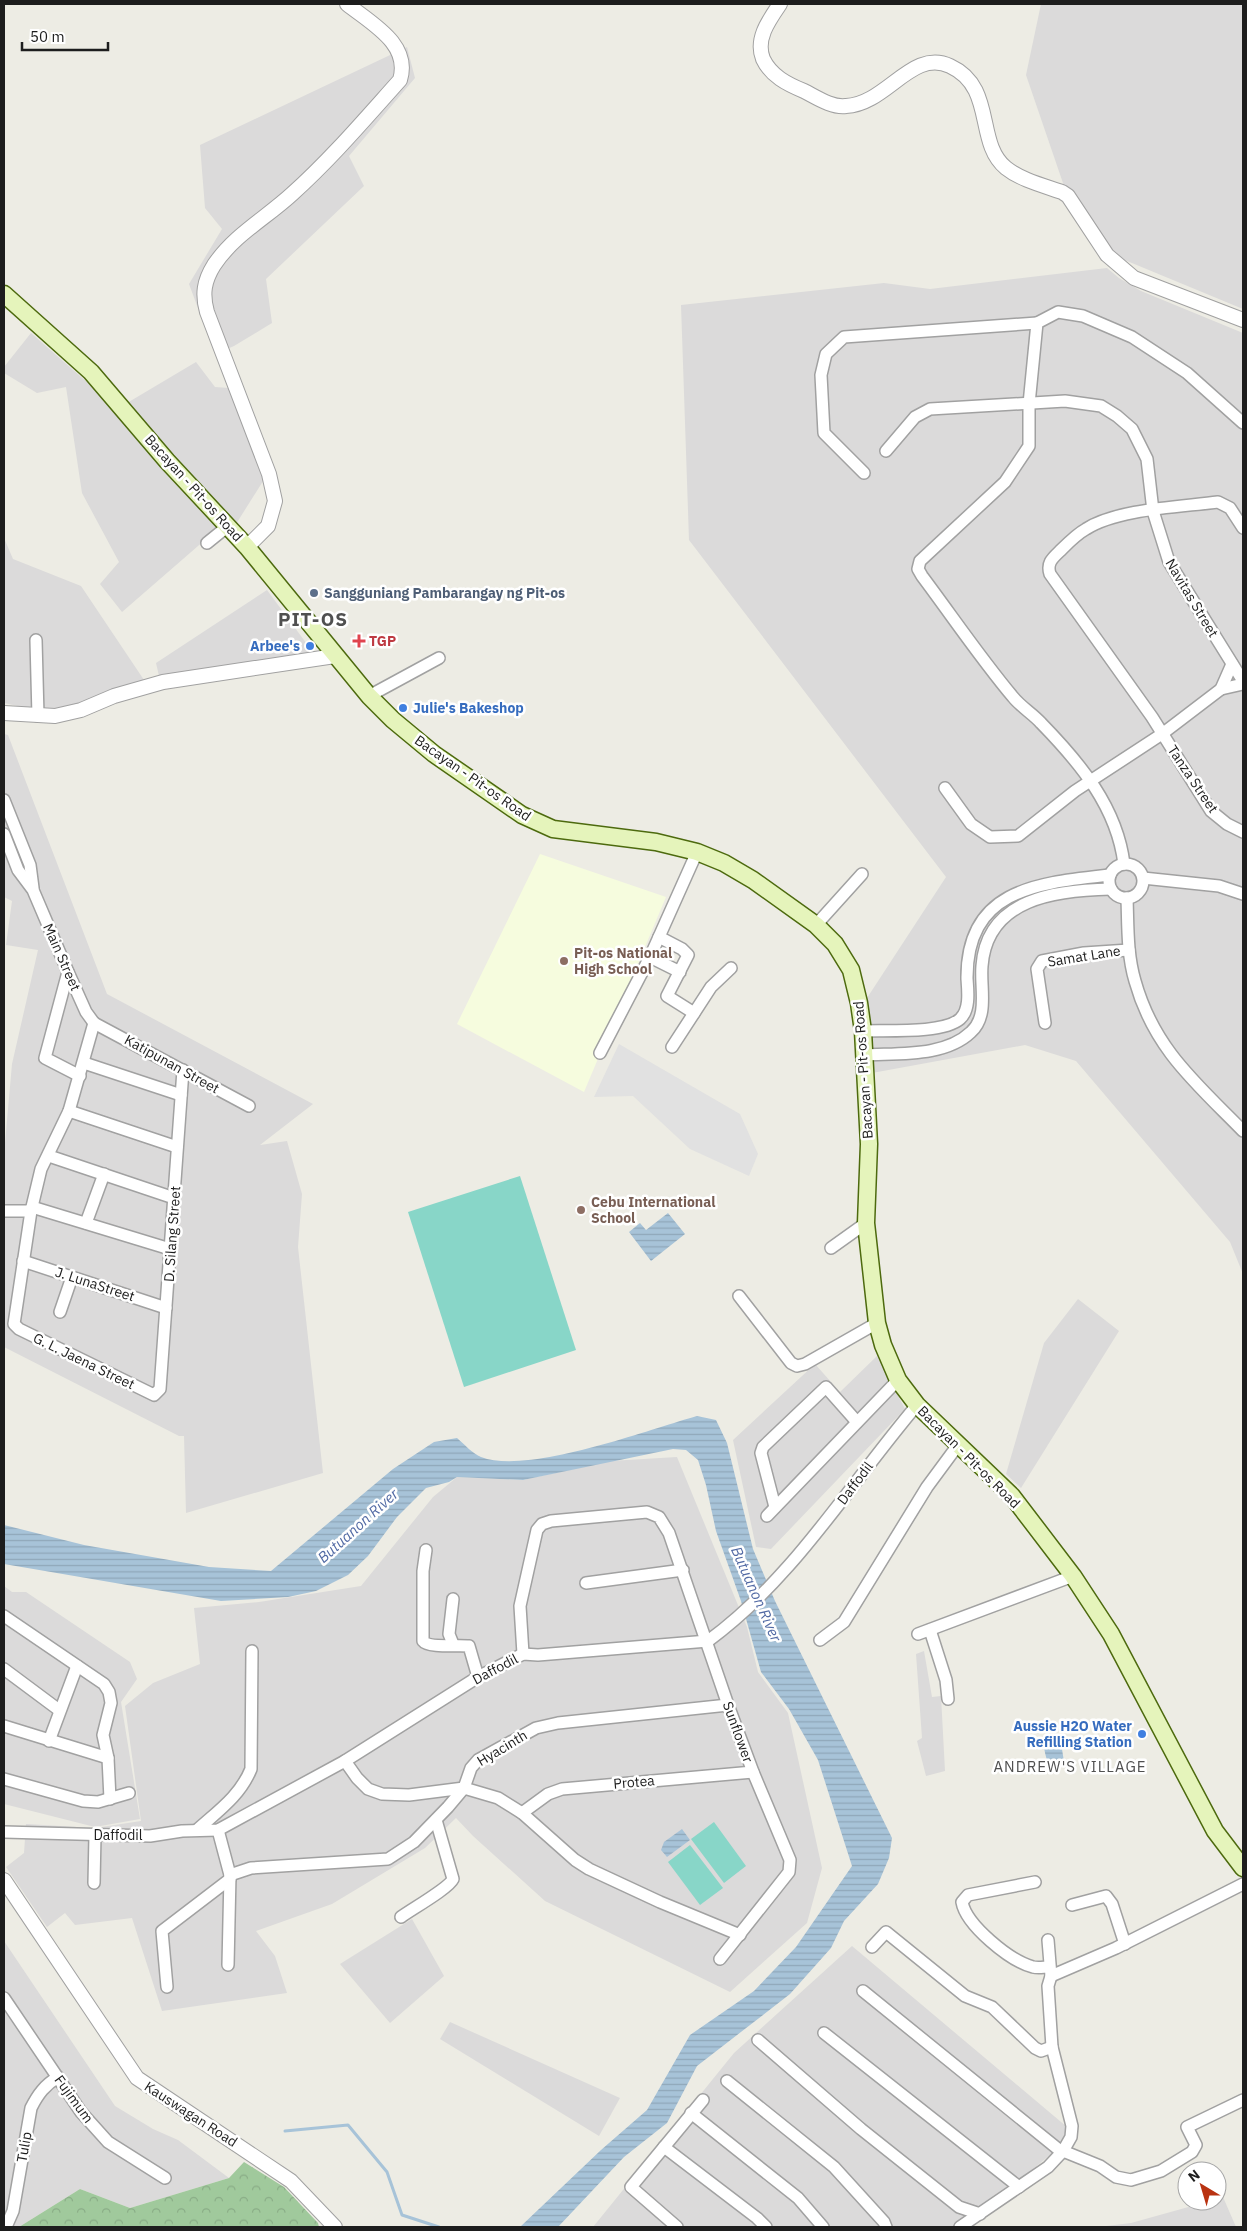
<svg xmlns="http://www.w3.org/2000/svg" width="1247" height="2231" viewBox="0 0 1247 2231" font-family="'IBM Plex Sans',sans-serif">
  <style>
    .residential { fill: #dbdada }
    .education { fill: #f6fcde }
    .forest { fill: url(#forest-crowns) }
    .pitch { fill: #88d6c8 }
    .parking { fill: #e1e1e1 }
    .water { fill: url(#water-rules) }
    .lines { fill: none; stroke-linecap: round; stroke-linejoin: round }
    .stream { stroke: #a7c3d8; stroke-width: 3 }
    .minor-casing { stroke: #a1a1a1; stroke-width: 14 }
    .tertiary-casing { stroke: #a1a1a1; stroke-width: 16 }
    .secondary-casing { stroke: #4d6a0e; stroke-width: 19 }
    .minor { stroke: #fff; stroke-width: 11 }
    .tertiary { stroke: #fff; stroke-width: 14 }
    .secondary { stroke: #e5f4bb; stroke-width: 16 }
    .service-dot { fill: #5c6f8a; stroke: #fff; stroke-width: 2 }
    .health-dot { fill: #e0444e; stroke: #fff; stroke-width: 2 }
    .shop-dot { fill: #3f7fe0; stroke: #fff; stroke-width: 2 }
    .education-dot { fill: #8d6e63; stroke: #fff; stroke-width: 2 }
    .labels { text-anchor: middle; stroke-width: 5; stroke-linejoin: round; paint-order: stroke }
    .street-label { font-size: 14px; fill: #1d1d1d; stroke: #fff }
    .service-label { font-size: 14px; font-weight: bold; fill: #4e5e75; stroke: #fff; text-anchor: start }
    .health-label { font-size: 14px; font-weight: bold; fill: #be3a42; stroke: #fff; text-anchor: start }
    .shop-label { font-size: 14px; font-weight: bold; fill: #366cbe; stroke: #fff; text-anchor: end }
    .education-label { font-size: 14px; font-weight: bold; fill: #785e54; stroke: #fff; text-anchor: start }
    .water-label { font-size: 15px; font-style: italic; fill: #526aa4; stroke: #fff }
    .neighbourhood-label { font-size: 15px; letter-spacing: 1px; fill: #505050; stroke: #fff }
    .district-label { font-size: 19px; font-weight: bold; letter-spacing: 1px; fill: #505050; stroke: #fff }
  </style>
  <defs>
    <pattern id="forest-crowns" width="20" height="18" patternUnits="userSpaceOnUse" patternTransform="scale(1.25)"><rect width="20" height="18" fill="#a0c99c"/><path d="M2 6a3 3 0 1 1 6 0M12 15a3 3 0 1 1 6 0" fill="none" stroke="#89ac86"/></pattern>
    <pattern id="water-rules" width="6" height="5" patternUnits="userSpaceOnUse" patternTransform="scale(1.25)"><rect width="6" height="5" fill="#a7c3d8"/><path d="M0 2.5h6" fill="none" stroke="#8fa7b9"/></pattern>
  </defs>
  <rect width="100%" height="100%" fill="#edece4"/>
  <g class="residential">
    <path d="M1041,4h202v305l-128,-53 -51,-70 -38,-111z"/>
    <path d="M407,47l8,31 -66,78 15,30 -98,93 6,44 -38,23 -19,8 -26,-70 33,-55 -17,-21 -5,-63z"/>
    <path d="M1107,268l12,10 22,13 102,42v941l-13,-32 -154,-181 -51,-16 -153,28 -5,-75 79,-121 -257,-337 -8,-235 203,-22 46,6z"/>
    <path d="M31,333l74,65 116,128 -99,86 -22,-28 19,-22 -37,-69 -16,-106 -29,6 -33,-20v-6z"/>
    <path d="M196,362l19,25 14,1 36,90 -29,46 -109,-121z"/>
    <path d="M4,538l9,21 68,27 63,94 -67,28h-50l-23,-5z"/>
    <path d="M267,590l48,65 -156,21 -3,-13z"/>
    <path d="M4,734l4,1 99,259 206,110 -53,41 27,-4 15,53 -4,53 25,226 -137,40 -2,-77h-5l-175,-89v-193l8,-90 26,-114 -32,-5 6,-44 -8,-4z"/>
    <path d="M1078,1299l41,32 -98,157 -15,-14 38,-131z"/>
    <path d="M877,1356l28,53 -134,140 -15,-2 -23,-107 82,-76 25,28z"/>
    <path d="M677,1457l70,170 11,45 30,41 34,155 -15,55 -77,69 -185,-91 -72,-65 -17,-18 -31,30 -93,56 -76,27 19,25 12,37 -125,18 -30,-93 -57,7 -10,-12 -18,14 -41,-60 18,-14 2,-29 69,4 46,-7 -16,-115 28,-23 47,-19 -6,-56 65,-6 102,-16 72,-89 24,-20 66,3 87,-19z"/>
    <path d="M4,1586l8,6h14l104,70 7,17 -16,23 19,117 -45,8 -91,-23z"/>
    <path d="M924,1651l8,46 9,-1 4,75 -19,5 -9,-35 5,-3 -6,-84z"/>
    <path d="M412,1919l32,57 -54,47 -50,-59z"/>
    <path d="M4,1941l111,165 38,23 25,11 51,38 -99,30 -50,-19 -61,38h-15z"/>
    <path d="M852,1946l215,181v14l-97,80 2,6h-379l141,-174z"/>
    <path d="M450,2022l170,76 -21,38 -159,-97z"/>
    <path d="M1223,2197l13,30h-138l33,-4 79,-22h7v-2z"/>
  </g>
  <path class="education" d="M540,854l126,43 -82,195 -127,-68z"/>
  <path class="forest" d="M244,2162l40,25 34,36 1,4h-300l61,-38 50,19 99,-30z"/>
  <g class="pitch">
    <path d="M520,1176l56,174 -112,37 -56,-175z"/>
    <path d="M714,1822l32,44 -22,17 -33,-44z"/>
    <path d="M690,1845l33,43 -23,17 -32,-43z"/>
  </g>
  <path class="parking" d="M619,1044l121,70 18,40 -9,22 -59,-27 -57,-53 -39,1z"/>
  <g class="water">
    <path d="M668,1213l17,21 -34,27 -22,-29 11,-9 6,7z"/>
    <path d="M697,1416l19,4 11,23 26,106 22,52 117,237 -3,20 -11,26 -34,37 -13,27 -41,46 -93,72 -30,57 -43,34 -66,70h-38l81,-77 46,-40 43,-75 64,-44 42,-44 56,-81 -34,-106 -29,-51 -28,-37 -20,-71 -25,-70 -10,-46 -8,-25 -12,-10 -13,-1 -150,31 -66,-3 -8,5 -23,6 -29,29 -29,39 -20,19 -32,16 -28,6 -67,4 -217,-37v-39l80,20 125,22 62,4 122,-102 41,-27 23,-4c7,6 16,16 24,19 47,18 166,-27 216,-41z"/>
    <path d="M1047,1741l15,8 2,13 -5,8 -8,-2c-4,-6 -7,-16 -7,-24z"/>
    <path d="M682,1829l8,11 -23,17 -6,-7 3,-8z"/>
  </g>
  <g class="lines">
    <path class="stream" d="M285,2131l63,-6 39,47 15,43 37,12"/>
    <defs>
      <g id="minor">
        <path d="M886,451l29,-34 15,-8 135,-8 36,5 16,10 15,13 15,30 6,52 16,51 74,119"/>
        <path d="M864,473l-40,-40 -3,-58 5,-21 18,-17 193,-14"/>
        <path d="M1243,528l-13,-20 -12,-6c-38,5 -101,7 -132,27 -9,5 -17,13 -24,20 -8,8 -16,13 -12,25l102,143 59,94 16,13 16,8"/>
        <path d="M207,543l21,-17"/>
        <path d="M36,640l2,76"/>
        <path d="M1221,689l22,-5"/>
        <path d="M369,696l70,-38"/>
        <path d="M945,788l26,36 19,13 28,-1 57,-45 87,-57 59,-45 11,-25"/>
        <path d="M4,800l26,65 3,23"/>
        <path d="M4,834l14,36 15,20 35,82 18,40 8,11"/>
        <path d="M1124,864c-7,-57 -44,-101 -83,-141 -8,-9 -20,-16 -28,-26 -32,-38 -61,-81 -91,-121l-4,-7 2,-8 85,-79 24,-36v-42l8,-81 21,-11 25,4 49,21 55,36 56,50"/>
        <circle cx="1126" cy="881" r="17"/>
        <path d="M1143,878l76,8 24,8"/>
        <path d="M1127,898c1,28 0,56 8,83 19,68 61,102 108,150"/>
        <path d="M816,925l46,-51"/>
        <path d="M659,937l23,12 6,6 -21,41 27,17"/>
        <path d="M650,957l30,15"/>
        <path d="M68,972l-23,86 35,18"/>
        <path d="M94,1023l-25,88 -28,58 -10,42 -17,113 5,5 135,66 6,-6 23,-319"/>
        <path d="M94,1023l155,83"/>
        <path d="M1045,1023l-8,-54 5,-8 42,-8 45,-3"/>
        <path d="M863,1031c23,-1 80,3 97,-12 10,-9 8,-27 7,-40 -1,-91 72,-96 143,-104"/>
        <path d="M672,1047l39,-60 20,-19"/>
        <path d="M600,1053l50,-96 47,-105"/>
        <path d="M865,1055c34,-2 80,2 106,-23 18,-16 9,-45 11,-66 5,-68 75,-76 129,-77"/>
        <path d="M84,1063l97,32"/>
        <path d="M69,1111l108,36"/>
        <path d="M49,1156l125,42"/>
        <path d="M32,1207l138,42"/>
        <path d="M4,1211h27"/>
        <path d="M86,1223l18,-49"/>
        <path d="M831,1248l35,-25"/>
        <path d="M23,1261l143,47"/>
        <path d="M739,1296l52,67 6,3 8,-2 72,-41"/>
        <path d="M60,1312l12,-35"/>
        <path d="M775,1507l-14,-54 2,-6 63,-60 31,35"/>
        <path d="M767,1516l131,-136"/>
        <path d="M426,1550l-3,21v70c5,7 35,4 46,5l9,31"/>
        <path d="M586,1583l97,-13"/>
        <path d="M4,1616l100,68 5,8 2,11 -8,32 5,23 2,41"/>
        <path d="M930,1630l16,50 2,19"/>
        <path d="M918,1634l155,-58"/>
        <path d="M820,1640l24,-18 83,-135 31,-42"/>
        <path d="M453,1644l-4,-10 4,-35"/>
        <path d="M523,1654l-3,-48 17,-76 5,-6 9,-3 96,-9 12,5 10,16 59,172 25,67 37,88 -1,12 -69,87"/>
        <path d="M4,1669l55,41"/>
        <path d="M4,1726l104,32"/>
        <path d="M49,1741l28,-75"/>
        <path d="M345,1761l12,17 11,11 14,5 27,1 55,-7 34,10 24,15 53,47 14,9 71,33 80,33"/>
        <path d="M4,1779l79,22 15,1 31,-9"/>
        <path d="M522,1813l26,-19 14,-5 191,-17"/>
        <path d="M197,1830c21,-19 43,-34 54,-61l1,-118"/>
        <path d="M218,1830l12,45 -2,90"/>
        <path d="M4,1832l146,4 32,-5 36,-1 127,-69 133,-84 45,-23 15,1 170,-14c86,-63 141,-156 209,-236"/>
        <path d="M230,1875l21,-7 137,-9 26,-17 34,-35 16,-19 7,-20 7,-8 58,-32 22,-5 170,-18"/>
        <path d="M1035,1882l-67,13 -6,7c4,23 48,59 71,65 5,1 11,0 16,0"/>
        <path d="M94,1883l1,-48"/>
        <path d="M1072,1905l34,-9 6,8 13,40"/>
        <path d="M401,1917c11,-8 48,-29 52,-38l-17,-59"/>
        <path d="M872,1947l14,-15 79,64 27,11 43,41 6,3 11,-4"/>
        <path d="M1051,1976l65,-28 127,-64"/>
        <path d="M167,1987l-5,-56 68,-52"/>
        <path d="M863,1991l195,158 42,17 16,11 15,3 30,-9 31,-19 4,-7 -9,-18 56,-27"/>
        <path d="M4,1998l77,114 27,30 57,36"/>
        <path d="M824,2033l195,154"/>
        <path d="M758,2040l103,89 98,78 21,7"/>
        <path d="M727,2081l107,86 50,55 2,5"/>
        <path d="M691,2113l107,85 25,29"/>
        <path d="M664,2147l93,71 9,9"/>
        <path d="M6,2227l7,-16 18,-103c7,-14 14,-23 27,-31"/>
        <path d="M677,2227l-46,-40 72,-87"/>
        <path d="M960,2227l88,-60 15,-16 8,-14 1,-11 -20,-79 -4,-61 3,-10 -3,-36"/>
      </g>
      <g id="tertiary">
        <path d="M780,4c-11,16 -25,35 -17,55 8,17 24,25 41,32 12,6 28,17 42,15 41,-2 66,-58 104,-40 46,21 25,77 56,102 15,12 39,18 56,24l6,4 39,59 27,23 109,42"/>
        <path d="M247,547l21,-21 7,-25 -6,-27 -62,-162c-5,-18 -3,-31 7,-47 20,-30 52,-47 78,-71 39,-35 73,-75 108,-114 11,-36 -28,-56 -53,-76"/>
        <path d="M4,713l51,3 26,-6 33,-14 49,-14 172,-26"/>
        <path d="M4,1880l133,198 154,103 44,46"/>
      </g>
      <path id="secondary" d="M4,294l87,78 76,89 80,86 122,149 24,24 41,34 88,61 31,14 103,13 41,10 27,11 29,17 63,45 19,19 16,26 8,33 4,28 6,113 -3,79 11,100 6,22 15,35 19,25 95,91 61,80 38,58 104,197 28,37"/>
    </defs>
    <use href="#minor" class="minor-casing"/>
    <use href="#tertiary" class="tertiary-casing"/>
    <use href="#secondary" class="secondary-casing"/>
    <use href="#minor" class="minor"/>
    <use href="#tertiary" class="tertiary"/>
    <use href="#secondary" class="secondary"/>
  </g>
  <circle class="service-dot" cx="314" cy="593" r="5"/>
  <path class="health-dot" d="M356.5 633.5h5v5h5v5h-5v5h-5v-5h-5v-5h5z"/>
  <g class="shop-dot">
    <circle cx="310" cy="646" r="5"/>
    <circle cx="403" cy="708" r="5"/>
    <circle cx="1142" cy="1734" r="5"/>
  </g>
  <g class="education-dot">
    <circle cx="564" cy="961" r="5"/>
    <circle cx="581" cy="1210" r="5"/>
  </g>
  <g class="labels">
    <g class="street-label">
      <text transform="translate(194 488) rotate(48)" y="5">Bacayan - Pit-os Road</text>
      <text transform="translate(1192 598) rotate(59)" y="5">Navitas Street</text>
      <text transform="translate(473 778) rotate(35)" y="5">Bacayan - Pit-os Road</text>
      <text transform="translate(1193 779) rotate(56)" y="5">Tanza Street</text>
      <text transform="translate(1084 956) rotate(-9)" y="5">Samat Lane</text>
      <text transform="translate(62 957) rotate(66)" y="5">Main Street</text>
      <text transform="translate(172 1064) rotate(29)" y="5">Katipunan Street</text>
      <text transform="translate(863 1070) rotate(-94)" y="5">Bacayan - Pit-os Road</text>
      <text transform="translate(172 1234) rotate(-86)" y="5">D. Silang Street</text>
      <text transform="translate(95 1284) rotate(18)" y="5">J. LunaStreet</text>
      <text transform="translate(84 1361) rotate(26)" y="5">G. L. Jaena Street</text>
      <text transform="translate(969 1457) rotate(45)" y="5">Bacayan - Pit-os Road</text>
      <text transform="translate(855 1483) rotate(-53)" y="5">Daffodil</text>
      <text transform="translate(495 1669) rotate(-28)" y="5">Daffodil</text>
      <text transform="translate(738 1732) rotate(70)" y="5">Sunflower</text>
      <text transform="translate(502 1748) rotate(-31)" y="5">Hyacinth</text>
      <text transform="translate(634 1782) rotate(-5)" y="5">Protea</text>
      <text x="118" y="1840">Daffodil</text>
      <text transform="translate(74 2099) rotate(54)" y="5">Fujimum</text>
      <text transform="translate(191 2114) rotate(33)" y="5">Kauswagan Road</text>
      <text transform="translate(24 2147) rotate(-80)" y="5">Tulip</text>
    </g>
    <g class="service-label">
      <text x="324" y="598">Sangguniang Pambarangay ng Pit-os</text>
    </g>
    <g class="health-label">
      <text x="369" y="646">TGP</text>
    </g>
    <g class="shop-label">
      <text x="300" y="651">Arbee's</text>
      <text x="413" y="713" text-anchor="start">Julie's Bakeshop</text>
      <text x="1132" y="1731">Aussie H2O Water<tspan x="1132" dy="16">Refilling Station</tspan></text>
    </g>
    <g class="education-label">
      <text x="574" y="958">Pit-os National<tspan x="574" dy="16">High School</tspan></text>
      <text x="591" y="1207">Cebu International<tspan x="591" dy="16">School</tspan></text>
    </g>
    <g class="water-label">
      <text transform="translate(358 1526) rotate(-42)" y="5">Butuanon River</text>
      <text transform="translate(756 1594) rotate(66)" y="5">Butuanon River</text>
    </g>
    <g class="neighbourhood-label">
      <text x="1070" y="1772">ANDREW'S VILLAGE</text>
    </g>
    <g class="district-label">
      <text x="313" y="626">PIT-OS</text>
    </g>
  </g>
  <rect width="1247" height="2231" fill="none" stroke="#1d1d1d" stroke-width="10"/>
  <g transform="translate(1202 2186) rotate(322)"><circle r="24" fill="#ffffff" stroke="#a5a5a5"/>
  <path d="M0-4L9 19L0 12L-9 19Z" fill="#b93311"/>
  <text y="-8" font-size="14" font-weight="bold" text-anchor="middle" fill="#1d1d1d">N</text>
  </g>
  <path d="M22 42v8h86v-8" fill="none" stroke="#1d1d1d" stroke-width="2.5"/>
  <text x="30" y="42" font-size="15" fill="#1d1d1d" stroke="#ffffff" stroke-width="4" paint-order="stroke">50 m</text>
</svg>
